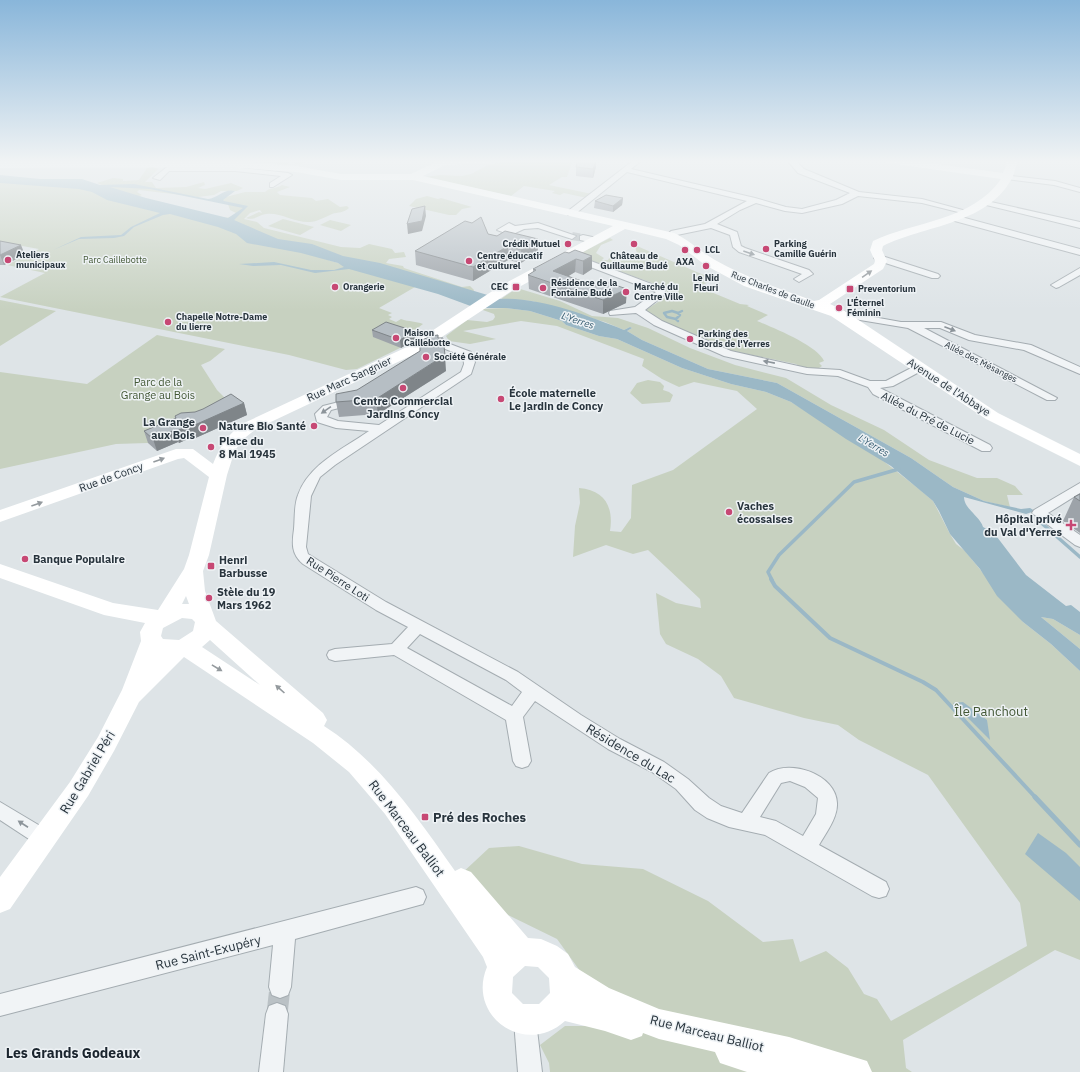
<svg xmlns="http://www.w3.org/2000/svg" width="1080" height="1072" viewBox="0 0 1080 1072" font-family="'IBM Plex Sans',sans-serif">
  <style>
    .green { fill: #c7d1c0 }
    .water { fill: #9bb8c6; fill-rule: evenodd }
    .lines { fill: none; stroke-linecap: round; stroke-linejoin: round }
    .stream-far3 { stroke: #9bb8c6; stroke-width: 2.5 }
    .stream-far2 { stroke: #9bb8c6; stroke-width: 3.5 }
    .stream-far1 { stroke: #9bb8c6; stroke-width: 4 }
    .stream { stroke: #9bb8c6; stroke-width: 5 }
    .street-tunnel-far1 { stroke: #bac1c5; stroke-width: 8; stroke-dasharray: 8 4; stroke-linecap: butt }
    .street-tunnel { stroke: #bac1c5; stroke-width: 21; stroke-dasharray: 21 10; stroke-linecap: butt }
    .street-casing { stroke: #a4acb1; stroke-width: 2 }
    .street { fill: #f1f4f6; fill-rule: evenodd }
    .secondary { fill: #fff; fill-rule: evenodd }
    .wall { fill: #9da3a9 }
    .shaded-wall { fill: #7f8589 }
    .building { fill: #b6bec4; stroke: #7f8589 }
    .oneway { fill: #8c949a }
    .oneway2 { fill: #949a9e }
    .poi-dot { fill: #c74874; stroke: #eef2f5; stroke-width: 1.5 }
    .labels { text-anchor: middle; stroke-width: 3; stroke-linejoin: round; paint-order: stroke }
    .far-poi-label { font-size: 9px; font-weight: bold; fill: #28343d; stroke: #eef2f5; text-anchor: start }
    .far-park-label { font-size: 9px; fill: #435836; stroke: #eef2f5 }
    .far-street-label { font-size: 9px; fill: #28343d; stroke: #eef2f5 }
    .far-water-label { font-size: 10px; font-style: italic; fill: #345a6f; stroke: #eef2f5 }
    .street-label { font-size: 11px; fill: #28343d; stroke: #eef2f5 }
    .park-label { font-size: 11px; fill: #435836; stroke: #eef2f5 }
    .poi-label { font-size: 11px; font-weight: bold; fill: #28343d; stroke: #eef2f5; text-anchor: start }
    .near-park-label { font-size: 13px; fill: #435836; stroke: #eef2f5 }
    .near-street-label { font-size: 13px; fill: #28343d; stroke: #eef2f5 }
    .near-poi-label { font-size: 13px; font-weight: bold; fill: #28343d; stroke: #eef2f5; text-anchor: start }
    .near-neighbourhood-label { font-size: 14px; font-weight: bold; fill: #1b252e; stroke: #eef2f5 }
  </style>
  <rect width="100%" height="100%" fill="#dee4e7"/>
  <g class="green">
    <path d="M250,160h77l-22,1 -6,4 -9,-3 -3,3z"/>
    <path d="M513,160l57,1 2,1 -5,15h-5l-13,8 43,9 -5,4 -23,-5 -4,2 -8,-2 3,-2 -31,-5 -13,10 -87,-19 16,-2 22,1 9,-2 17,-9z"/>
    <path d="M153,167l5,2 -13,13h7l4,6 30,-1 18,-5 1,3 -7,3 7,1 26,-6 12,5 -6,3h-16l-7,4 -16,2 -59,-7 -2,2 5,3 -8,3 -37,-15 16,-5 10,1v2l16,-1 8,-12z"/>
    <path d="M0,182l70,5 21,3 128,36 196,61 -36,21 13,5 -4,2 4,2 -3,2 7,3 5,-3c8,3 15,2 22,5l-8,6 8,4 -25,15 -41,20 -11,1 -57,-15 -289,-58 45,-24 -38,-8 32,-16 -39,-7z"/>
    <path d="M282,185l8,2 -13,5 3,3 32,3 4,3 12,-2 12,8 7,-1 2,2c-5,5 -11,4 -17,6 -7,3 -17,9 -24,8 -14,0 -29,-10 -42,-8 -8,1 -11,7 -20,4l13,-6 3,1 -2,-3 -10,3 -6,6 13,3 7,6 77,19 19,1 9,-4 23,5 3,4 9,-1 2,5 -17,2 -3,4 17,3 1,2 58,19 8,-1 4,4 -1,3 -193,-50 -56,-25 9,-1 3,-4 -6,-3 -2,-6 -6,-3v-3l23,-6h20c5,-5 11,-3 17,-7z"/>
    <path d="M427,196l11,3 3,-1 31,9 -10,2 -6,6h-7l-40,-9 7,-7z"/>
    <path d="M283,219l31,8 -14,8 -32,-9z"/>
    <path d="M330,220l21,5 -10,6 -21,-6z"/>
    <path d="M610,238l3,2 -12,5 -5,8 8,5 -2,2h6l4,-6 10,3 15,-4 -2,-6 2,-1 69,30 -2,1 6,4 -11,6 41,17 9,1 -2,1 21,9 -11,6c17,7 61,25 67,40l-5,2 3,3 -3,2c-8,1 -16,1 -23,-4l-68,-14 -74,-32 -8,-8 18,-12 3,-6 -3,-5 -89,-31z"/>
    <path d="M517,288l43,13 32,15 26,2 30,10 42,20 45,17 51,13 45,27 53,25 45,30 48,18h20l18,8 8,9h-16l3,12 -26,-6 -31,-14 -42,-29 -134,-75 -69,-14 -66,-29 -15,-9 5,-3 -2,-1 -6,3 -19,-8 -73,-21 -31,-2z"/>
    <path d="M0,300l56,11 -56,35z"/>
    <path d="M506,308l24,3 32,10 4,4 33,11 18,3 65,29 49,16 35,8 25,10 86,54 42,33 14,12 17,33 6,10 9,7 58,71 28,22 29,27v289l-25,-10 -152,90 3,28 6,4h-362l-1,-9 -9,-18 25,-19h45l-22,-44 -31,-43 -59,-29 -38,-35 29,-27 30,-2 63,18 61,5 65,32 55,41 30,-3 7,23 26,-11 22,17 16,26 13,5 14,22 136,-75 -7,-43 -92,-128 -69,-35 -21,-15 -34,-7 -70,-20 -13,-22 -23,-17 -32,-15 -6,-10 -4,-41 20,10 25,5 -1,-9 -52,-49 -15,4 -27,-9 -33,12 2,-31 5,-23 -1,-15c25,2 35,18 31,43l11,1 10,-14 1,-33 41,-15 84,-61 -20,-18 -43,-9 -15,5 -17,-8 -20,-13 2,-7 -87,-33 -36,-5 -58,10 33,8 -26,5 -21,-3 -3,-5 21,-16 20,2 6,-2 2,-3 -1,-3 -14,-5z"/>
    <path d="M157,335l68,14 -15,12 -9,4 16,25 8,8 -77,45 -32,1 -116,25v-97l87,12z"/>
    <path d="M648,380l12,2 4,4 -1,4 6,2 4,3 -3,7 -28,2 -12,-11 7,-10z"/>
    <path d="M1041,617l12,2 27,16v14z"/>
  </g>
  <g class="water">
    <path d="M0,175l40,4h42l18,6 34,-1 74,15c10,-1 16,-11 27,-8l-12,9 1,1 24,5 -14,14 44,19 34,5 31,12 37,7 121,36c39,-2 87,17 123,31l6,-3 2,1 -5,3 15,9 66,29 69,14 134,75 42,29 31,14 37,8 9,-1 5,3 -9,3 -62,-17c0,12 16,19 19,30l11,6 32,42 40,31 5,-1 9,7v23l-27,-16 -12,-2 39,32v22l-29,-27 -28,-22 -26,-26 -17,-27 -30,-35 -11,-23 -6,-10 -42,-35 -45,-27 -55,-37 -25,-10 -35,-8 -49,-16 -65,-29 -18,-3 -33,-11 -4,-4 -32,-10 -24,-3h-30l-38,-14 -89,-25 -34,4 -34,-8 -28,1 -14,-2 35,-2 37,8h23l10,-3 -6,-4 -37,-10 -54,-10 -11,-9 -18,-7 -48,-13 -7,1 -29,12 -10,9 -10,2 -35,1 -26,11 28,-13 40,-2 10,-8 29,-14 -53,-13 -15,-8 -13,-3 -79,-6zM110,187l40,2 93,19 -15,10 -82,-20z"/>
    <path d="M963,702l24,18 3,20 -37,-37z"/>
    <path d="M1038,833l28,20 14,14v34l-55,-47z"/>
  </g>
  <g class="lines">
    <g class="stream-far3">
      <path d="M676,319l-9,-2 -3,-4 8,-2 6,2"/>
      <path d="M678,321l-2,-2 4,-4 -2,-2 4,-2"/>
    </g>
    <g class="stream-far2">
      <path d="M1038,520l42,37"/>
      <path d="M772,580l-4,-8 11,-17 75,-73 45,-13"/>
    </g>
    <path class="stream-far1" d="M771,579l4,7 55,52 93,44 13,8 100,108"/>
    <path class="stream" d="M1035,797l45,48"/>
    <path class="street-tunnel-far1" d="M572,236l11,2"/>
    <path class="street-tunnel" d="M277,1014l3,-27"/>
    <defs>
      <g id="street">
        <path d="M634,160h8l-11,9 124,29 31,9 16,2 34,-9 14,-7 -52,-20 -11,-13h8l9,9 55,23 63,7 48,13 -4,2 -44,-11 -64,-7 -16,8 -40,9 -17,-2 -29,-8 -16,7 -23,14 20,8 4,14 4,2 64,22 4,4 -14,8 -5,-3 8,-5 -63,-22 -6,-5 -3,-12 -19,-7 -34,7 -7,4 -4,-3 5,-5 34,-7 42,-23 -120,-29 -53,43h-6v-4z"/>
        <path d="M239,162l7,2 -4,4 46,5 4,2 -19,12h-3v-4l11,-7 -46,-5h-66l-9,9 -7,-2 14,-11h66z"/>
        <path d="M1003,175l52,6 25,7v4l-26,-7 -48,-6 -4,-2z"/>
        <path d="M982,200l98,22v6l-98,-24z"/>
        <path d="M954,215l126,34v6l-129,-35 -1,-2z"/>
        <path d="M509,223l6,3 23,-3 38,13 -4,3 -34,-11 -14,1 -13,6 -14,-5z"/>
        <path d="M583,235l14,3 1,2 -4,3 -14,-3v-4z"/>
        <path d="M575,255l87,33 4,5 -2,2 -19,15 17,11 69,30 76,17 33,2 30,11h16l29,-15h8l2,2 -2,2 -30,16 -13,2 110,57 2,3 -2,3h-8l-109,-57 -5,-7 -30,-11 -31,-2 -83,-18 -70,-31 -18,-12 -26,2 -1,-2 1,-2 25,-4 21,-15 -84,-32 -2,-2z"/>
        <path d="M879,255l59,19 2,2 -2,2h-6l-56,-18 -2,-2z"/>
        <path d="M1080,268v7l-21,12 -3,1 -5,-3z"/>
        <path d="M840,311l61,11h40l34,13 56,10 49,22v7l-56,-24 -55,-10 -29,-12h-16l133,70 -2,2h-8l-139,-72 -72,-12 -1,-2 1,-2z"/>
        <path d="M429,336l42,16 4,10 -4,12 -136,91 -15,12 -9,19 -5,51 2,7 78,48 132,70 63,43 39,24 44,23 24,17 21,19 12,8 21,7 27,-40c21,-14 67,1 68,30 1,14 -11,30 -18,42l67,37 3,7 -3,7 -7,2 -7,-2 -107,-61 -36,-8 -22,-9 -12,-8 -19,-21 -24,-17 -44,-23 -73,-48 -12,16 8,44 -3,5 -6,2 -6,-2 -3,-5 -7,-41 -112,-65 -59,6 -6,-2 -2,-4 2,-4 6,-2 57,-5 16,-17 -32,-17 -73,-46c-12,-10 -11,-21 -9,-35 1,-11 0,-24 4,-34 11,-31 45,-46 71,-64l-33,-3 -19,-6 -2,-8 8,-8 32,-8 6,3 -2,2 -28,7 -4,7 11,4 41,4 82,-53 3,-8 -1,-8 -38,-15 -1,-2 1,-2zM420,634l86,46 16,12 -10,14 -105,-58zM790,781l15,6 13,11 -2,16 -13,22 -27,-15 -16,-4 21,-34z"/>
        <path d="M1080,483v10l-32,20 32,22v12l-5,-2 -43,-32 2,-3z"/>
        <path d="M0,802l52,31 3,6 -3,6 -7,3 -7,-3 -38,-25z"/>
        <path d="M416,887l7,3 3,7 -3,7 -128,35 -4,48 -3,8 -8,3 -8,-3 -3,-8 4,-42 -273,71v-22z"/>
        <path d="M277,1003l8,3 3,8 -5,58h-24l7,-58 3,-8z"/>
        <path d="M525,1010l8,3 3,8 6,51h-24l-4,-51 3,-8z"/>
      </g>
    </defs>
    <use href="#street" class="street-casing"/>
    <use href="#street" class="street"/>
    <path class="secondary" d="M440,160h53l-5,3 -43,2 -22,11 251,57c15,7 27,19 41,27 32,18 65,29 99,41l5,-1 55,-36 1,-3 -5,-11 3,-9c42,-20 99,-20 128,-62l-113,-16 -5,-3h24l96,13 5,-13h10c-3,7 -3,14 -7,20 -26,45 -86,45 -128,66l-1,4 5,11 -4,8 -53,35 15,7 153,102 82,41v12l-94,-47 -155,-103 -87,-30 -39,-21 -26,-20 -13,-6 -41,-10 -115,63 -91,60 -163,77 -10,8 -11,13 -8,25 -18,80 -6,16 2,20 11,30 107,92 4,7 -3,6c56,36 93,91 131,145l6,-3 10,4 57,66 13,1 16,7 11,8 7,13 34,21 50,21 130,28 78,24 5,11h-125l-27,-9 -5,-11 -56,-13 -16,-6 -1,3 -11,4 -26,-9 -40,-10c-39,36 -99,-4 -78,-54l-4,-10 -98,-143 -36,-42 -36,-29 -129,-86 -45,45 -25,49 -26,45 -78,113 -10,4v-36l70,-95 28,-45 24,-47 19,-49 -1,-9 5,-9 -41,-8 -104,-37v-14l113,39 45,7 26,-41 5,-14 20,-78 -25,-19 -6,1 -178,63v-12l176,-61h17l20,15c7,-18 16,-31 31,-41l165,-77 91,-60 113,-60 -200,-46h-72l-45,-8 -68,-5 -228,1v-6l228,-1 68,5 45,8h70zM186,596l3,8h-7zM182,618l10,1 3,3 -2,9 -14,9 -16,-1 -2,-3 2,-8zM210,640l50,45 -58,-38zM525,966l13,1 11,11 1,15 -11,11h-16l-11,-11 1,-16z"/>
  </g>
  <g class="wall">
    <path d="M596,160v7l-3,11 -17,-2v-9z"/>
    <path d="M623,198l-1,7 -9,7 -19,-4 1,-7z"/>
    <path d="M488,234l9,2 41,3v13l-17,11 -13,-3 -35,21 -57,-16 -1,-14z"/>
    <path d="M0,241l25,14 -21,10h-4z"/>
    <path d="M575,250l17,19 -9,6 -8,-3 -7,4 58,27 -23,11 -74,-25 -1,-14 5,-3v-3l36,-16z"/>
    <path d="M372,330l42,1 1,8 -14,9 -28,-11z"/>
    <path d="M446,371l-68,43 -39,3 -3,-15z"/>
    <path d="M244,403l3,12 -56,25 -1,-2 -11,5 -1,-1 -21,9 -9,-8 -4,-12 31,-13v-2z"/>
    <path d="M1080,494v39l-17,-12 11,-24z"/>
  </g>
  <g class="shaded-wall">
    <path d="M596,160v7l-3,11v-9z"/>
    <path d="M623,198l-1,7 -9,7v-6z"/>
    <path d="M425,206l1,10 -4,15 -14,3 -1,-10z"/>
    <path d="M538,239v13l-17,11v-13z"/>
    <path d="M21,245l4,10 -21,10 -4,-10z"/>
    <path d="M508,246v14l-35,21v-14z"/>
    <path d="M592,256v13l-9,6v-14z"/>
    <path d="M576,259l-1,13 -19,12 -3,-13z"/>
    <path d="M627,289l-1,14 -23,11v-14z"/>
    <path d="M414,331l1,8 -14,9 -1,-8z"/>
    <path d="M445,355l1,16 -68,43 -2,-15z"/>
    <path d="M244,403l3,12 -56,25 -3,-12z"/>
    <path d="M187,427l3,11 -11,5 -3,-12z"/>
    <path d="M175,430l3,12 -21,9 -4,-12z"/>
  </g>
  <g class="building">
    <path d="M578,160h18l-3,9 -17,-2z"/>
    <path d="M606,195l17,3 -10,8 -18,-5z"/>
    <path d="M425,206l-3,15 -15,3 5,-15z"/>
    <path d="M481,217l7,17 9,2 8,-5 33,8 -17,11 -13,-4 -35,21 -58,-16 50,-30 7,2z"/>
    <path d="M0,241l21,4 -21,10z"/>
    <path d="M575,250l17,6 -9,5 -7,-2 -23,12 46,16 7,-5 21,7 -24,11 -75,-25 8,-5 -3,-1 32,-17 4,1z"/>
    <path d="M386,322l28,9 -14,9 -28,-10z"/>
    <path d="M438,335v3h5l2,17 -69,44 -40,3v-8l21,-4 63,-39v-10l11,-5z"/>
    <path d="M231,394l13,9 -56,25 -1,-1 -11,4 -1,-1 -22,9 -9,-8 32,-13 -1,-2 6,-3 14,-1 8,-3z"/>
    <path d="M1080,494v7l-6,-4z"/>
  </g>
  <defs><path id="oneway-solid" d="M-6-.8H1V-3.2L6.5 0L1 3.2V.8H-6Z"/></defs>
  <g class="oneway">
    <use href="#oneway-solid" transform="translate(749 253) rotate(19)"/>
    <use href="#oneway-solid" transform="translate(950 329) rotate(21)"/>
    <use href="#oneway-solid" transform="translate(769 362) rotate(-169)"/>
    <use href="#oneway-solid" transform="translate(326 410) rotate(145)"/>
    <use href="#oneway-solid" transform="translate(23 824) rotate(-147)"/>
  </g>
  <g class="oneway2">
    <use href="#oneway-solid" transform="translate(867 274) rotate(-35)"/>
    <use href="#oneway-solid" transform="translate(159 460) rotate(-20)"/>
    <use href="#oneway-solid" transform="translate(37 504) rotate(-20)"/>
    <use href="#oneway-solid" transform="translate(217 668) rotate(31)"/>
    <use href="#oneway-solid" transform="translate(280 689) rotate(-138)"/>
  </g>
  <linearGradient id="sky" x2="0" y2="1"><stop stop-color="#89b6da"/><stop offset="0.52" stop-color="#f0f3f4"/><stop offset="1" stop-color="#f0f3f4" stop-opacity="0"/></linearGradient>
  <rect width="1080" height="310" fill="url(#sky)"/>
  <g class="poi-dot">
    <circle cx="568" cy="244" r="4"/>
    <circle cx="634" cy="244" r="4"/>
    <circle cx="766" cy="249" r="4"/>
    <circle cx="685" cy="250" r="4"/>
    <circle cx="697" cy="250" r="4"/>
    <circle cx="8" cy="260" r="4"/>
    <circle cx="469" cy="261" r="4"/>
    <circle cx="706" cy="266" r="4"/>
    <circle cx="335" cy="287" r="4"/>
    <rect x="512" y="283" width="8" height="8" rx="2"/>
    <circle cx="543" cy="288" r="4"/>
    <rect x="846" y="285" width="8" height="8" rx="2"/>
    <circle cx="626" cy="292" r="4"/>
    <circle cx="839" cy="308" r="4"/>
    <circle cx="168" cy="322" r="4"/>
    <circle cx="396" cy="338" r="4"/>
    <circle cx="690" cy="339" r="4"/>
    <circle cx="426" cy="357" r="4"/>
    <circle cx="403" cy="388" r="4"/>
    <circle cx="501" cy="399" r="4"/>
    <circle cx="314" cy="426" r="4"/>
    <circle cx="203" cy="428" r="4"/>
    <circle cx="211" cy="447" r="4"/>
    <circle cx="729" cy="512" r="4"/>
    <path d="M1069 519h4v4h4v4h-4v4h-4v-4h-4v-4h4z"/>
    <circle cx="25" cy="559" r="4"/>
    <rect x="207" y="562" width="8" height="8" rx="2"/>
    <circle cx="209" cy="598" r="4"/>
    <rect x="421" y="813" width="8" height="8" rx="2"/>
  </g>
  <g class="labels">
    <g class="far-poi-label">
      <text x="560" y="247" text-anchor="end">Crédit Mutuel</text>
      <text x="774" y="247">Parking<tspan x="774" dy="10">Camille Guérin</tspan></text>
      <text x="705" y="253">LCL</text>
      <text x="16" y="258">Ateliers<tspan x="16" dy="10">municipaux</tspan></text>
      <text x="477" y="259">Centre éducatif<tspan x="477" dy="10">et culturel</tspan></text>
      <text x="634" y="259" text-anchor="middle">Château de<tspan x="634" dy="10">Guillaume Budé</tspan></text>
      <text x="685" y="265" text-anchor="middle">AXA</text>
      <text x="706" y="281" text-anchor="middle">Le Nid<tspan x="706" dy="10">Fleuri</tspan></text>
      <text x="551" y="286">Résidence de la<tspan x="551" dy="10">Fontaine Budé</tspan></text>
      <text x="343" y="290">Orangerie</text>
      <text x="508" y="290" text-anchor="end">CEC</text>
      <text x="634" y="290">Marché du<tspan x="634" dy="10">Centre Ville</tspan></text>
      <text x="858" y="292">Preventorium</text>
      <text x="847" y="306">L'Éternel<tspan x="847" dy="10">Féminin</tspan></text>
      <text x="176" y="320">Chapelle Notre-Dame<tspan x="176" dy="10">du lierre</tspan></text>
      <text x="404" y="336">Maison<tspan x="404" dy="10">Caillebotte</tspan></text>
      <text x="698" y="337">Parking des<tspan x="698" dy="10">Bords de l'Yerres</tspan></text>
      <text x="434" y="360">Société Générale</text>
    </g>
    <g class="far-park-label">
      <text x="115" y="263">Parc Caillebotte</text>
    </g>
    <g class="far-street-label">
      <text transform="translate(773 290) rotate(21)" y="3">Rue Charles de Gaulle</text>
      <text transform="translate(981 362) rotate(27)" y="3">Allée des Mésanges</text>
    </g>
    <g class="far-water-label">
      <text transform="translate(578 320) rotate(18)" y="4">L'Yerres</text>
      <text transform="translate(874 445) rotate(31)" y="4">L'Yerres</text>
    </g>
    <g class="street-label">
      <text transform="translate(349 379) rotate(-25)" y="4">Rue Marc Sangnier</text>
      <text transform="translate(949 387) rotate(33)" y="4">Avenue de l'Abbaye</text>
      <text transform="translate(928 418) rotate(27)" y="4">Allée du Pré de Lucie</text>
      <text transform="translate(111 477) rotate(-20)" y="4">Rue de Concy</text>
      <text transform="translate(338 579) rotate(33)" y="4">Rue Pierre Loti</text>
    </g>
    <g class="park-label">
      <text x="158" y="386">Parc de la<tspan x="158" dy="13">Grange au Bois</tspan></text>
    </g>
    <g class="poi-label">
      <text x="509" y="397">École maternelle<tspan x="509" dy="13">Le jardin de Concy</tspan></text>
      <text x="403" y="405" text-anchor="middle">Centre Commercial<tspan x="403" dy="13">Jardins Concy</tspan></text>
      <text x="195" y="426" text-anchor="end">La Grange<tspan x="195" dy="13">aux Bois</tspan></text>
      <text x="306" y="430" text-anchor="end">Nature Bio Santé</text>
      <text x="219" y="445">Place du<tspan x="219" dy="13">8 Mai 1945</tspan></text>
      <text x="737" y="510">Vaches<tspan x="737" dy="13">écossaises</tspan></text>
      <text x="1062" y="523" text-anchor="end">Hôpital privé<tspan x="1062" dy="13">du Val d'Yerres</tspan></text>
      <text x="33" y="563">Banque Populaire</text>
      <text x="219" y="564">Henri<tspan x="219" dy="13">Barbusse</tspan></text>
      <text x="217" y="596">Stèle du 19<tspan x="217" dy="13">Mars 1962</tspan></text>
    </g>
    <g class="near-park-label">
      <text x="991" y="716">Île Panchout</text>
    </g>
    <g class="near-street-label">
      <text transform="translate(631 753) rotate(31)" y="5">Résidence du Lac</text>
      <text transform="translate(87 772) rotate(-59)" y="5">Rue Gabriel Péri</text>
      <text transform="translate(407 828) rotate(53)" y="5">Rue Marceau Balliot</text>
      <text transform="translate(208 952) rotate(-14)" y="5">Rue Saint-Exupéry</text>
      <text transform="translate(707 1033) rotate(14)" y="5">Rue Marceau Balliot</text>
    </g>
    <g class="near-poi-label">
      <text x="433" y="822">Pré des Roches</text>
    </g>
    <g class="near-neighbourhood-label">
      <text x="73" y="1058">Les Grands Godeaux</text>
    </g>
  </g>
</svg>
